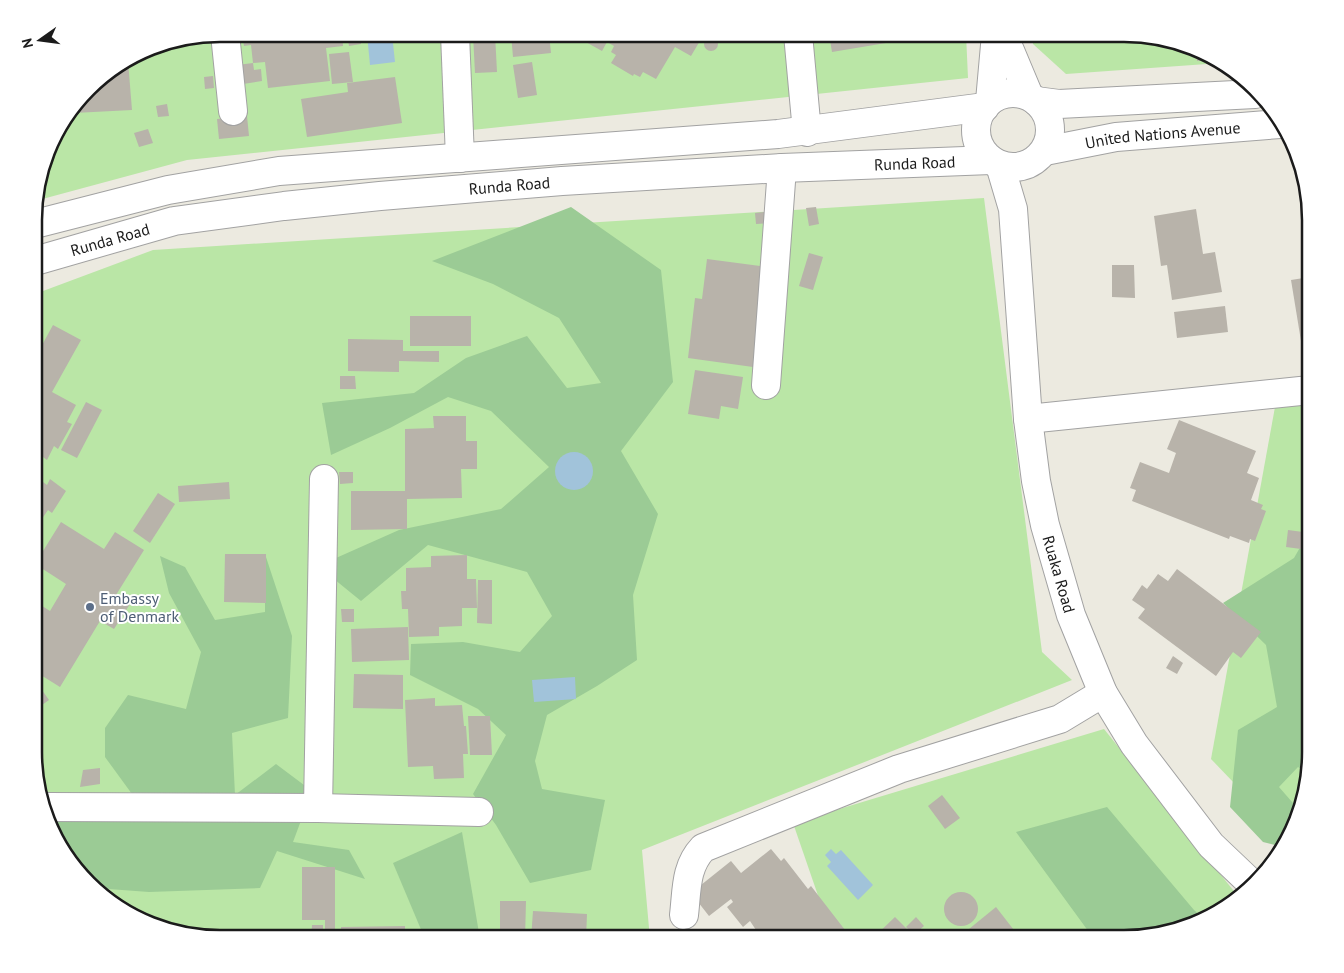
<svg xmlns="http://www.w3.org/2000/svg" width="1344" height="973" viewBox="0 0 1344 973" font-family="'PT Sans',sans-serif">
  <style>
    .grass { fill: #bae6a6 }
    .forest { fill: #9bcb95 }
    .water { fill: #a1c3da }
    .building { fill: #b8b3aa }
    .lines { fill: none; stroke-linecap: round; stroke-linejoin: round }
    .minor-casing { stroke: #a2a2a2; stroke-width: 30 }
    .minor { stroke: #fff; stroke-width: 28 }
    .service-dot { fill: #5c6f8a; stroke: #fff; stroke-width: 2 }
    .labels { text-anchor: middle; stroke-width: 4; stroke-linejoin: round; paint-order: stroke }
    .street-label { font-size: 16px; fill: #1b1b1b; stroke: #fff }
    .service-label { font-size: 16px; fill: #4e5e75; stroke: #fff; text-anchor: start }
    .rim { fill: none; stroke: #1b1b1b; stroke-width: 2.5 }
  </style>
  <rect width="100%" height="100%" fill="#eceae0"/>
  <g class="grass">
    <path d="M220,34h746l2,44 -781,82 -152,41v-5l18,-59 44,-57 52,-32z"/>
    <path d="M1032,34h104l48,10 37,19 -155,11 -33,-30z"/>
    <path d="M984,198l58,454 30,28 -430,170 8,89h-442l-59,-14 -43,-24 -47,-55 -24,-69v-483l118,-44z"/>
    <path d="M1310,400v365l-14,59 -8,15 -77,-80 64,-352z"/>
    <path d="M1104,729l133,166 -31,25 -82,19h-291l-40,-116z"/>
  </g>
  <g class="forest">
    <path d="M571,207l90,63 12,112 -52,69 37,63 -25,81 4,65 -40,26 -50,29 -12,46 7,28 63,11 -14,70 -61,13 -34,-58 -23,-31 33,-59 -28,-26 -68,-34 1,-31 52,-2 57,10 32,-36 -25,-44 -99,-27 -67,56 -43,-35 81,-36 102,-21 48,-42 -58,-56 -43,-14 -58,31 -59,27 -9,-52 92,-10 52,-35 61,-22 40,52 34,-5 -42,-65 -66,-34 -61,-23z"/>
    <path d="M1310,530v235l-2,8 -10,-6 -19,20 20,23 -3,14 -13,23 -20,-5 -33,-35 8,-77 39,-23 -11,-62 -43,-42 71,-45z"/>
    <path d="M265,554l27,82 -4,82 -56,15 3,62 41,-31 36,27 -19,51 56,8 16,29 -88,-28 -17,37 -111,4 -54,-4 -36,-42 -9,-25 20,-12 70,-4 -35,-48v-29l23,-33 58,14 15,-57 -32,-59 -9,-37 25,11 30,53 50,-8z"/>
    <path d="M1107,807l87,103 11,10 -81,19h-30l-78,-107z"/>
    <path d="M462,832l18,107h-55l-32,-76z"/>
  </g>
  <g class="water">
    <path d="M367,34h25l3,28 -25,3z"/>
    <circle cx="574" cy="471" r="19"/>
    <path d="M575,677l1,22 -42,3 -2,-22z"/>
    <path d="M831,849l5,5 5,-4 32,35 -15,15 -31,-34 4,-4 -6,-7z"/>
  </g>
  <g class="building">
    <path d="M242,34h100l1,12 -17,2 4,33 -62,7 -3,-26 -12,1 -2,-18 -7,1z"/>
    <path d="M347,34h13l1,10 -12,2z"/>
    <path d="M473,34h22l2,38 -22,1z"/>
    <path d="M511,34h38l2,19 -38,4z"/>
    <path d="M577,34h127l-13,22 -16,-9 -19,32 -13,-7 -3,5 -6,-3 -1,2 -22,-13 5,-8 -5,-3 3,-6 -7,-4 -5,9 -27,-15z"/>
    <path d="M829,34h62l1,8 -60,10z"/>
    <path d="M1092,34h35v1l-34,4z"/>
    <circle cx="711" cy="44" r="7"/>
    <path d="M1196,50l16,9 -15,2z"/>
    <path d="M349,52l4,30 -21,2 -3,-30z"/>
    <path d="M128,61l4,49 -58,3v-3l23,-30z"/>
    <path d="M532,62l5,33 -19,3 -5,-33z"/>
    <path d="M253,63l1,7 7,-1 1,12 -45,7 -3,-20z"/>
    <path d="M213,76l1,12 -9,1 -1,-12z"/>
    <path d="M395,77l7,46 -95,14 -6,-38 47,-7 -1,-9z"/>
    <path d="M167,104l2,12 -11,1 -2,-11z"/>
    <path d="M247,116l2,20 -30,3 -2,-20z"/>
    <path d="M148,129l5,14 -14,4 -5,-14z"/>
    <path d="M816,207l3,17 -10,2 -3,-18z"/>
    <path d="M1196,209l7,45 12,-2 7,40 -50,8 -5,-35 -6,1 -7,-50z"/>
    <path d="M771,211l1,12 -16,1 -1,-11z"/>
    <path d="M809,253l14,4 -10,33 -14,-4z"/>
    <path d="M707,259l60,8 -14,100 -65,-9 7,-60 7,1z"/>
    <path d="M1112,265h22l1,33 -23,-1z"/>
    <path d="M1310,277v69l-8,1 -11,-67z"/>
    <path d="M1225,306l3,26 -51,6 -3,-26z"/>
    <rect x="410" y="316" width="61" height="30"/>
    <path d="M53,325l28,15 -29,52 24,13 -9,17 5,2 -14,25 -4,-3 -7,14 -4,-3 -8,15v-114z"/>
    <path d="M348,339l55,1v11h36v11l-40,-1v11l-51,-1z"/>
    <path d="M1310,351v17l-6,1 -2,-17z"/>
    <path d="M695,370l48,7 -5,32 -17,-3 -2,13 -31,-5z"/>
    <path d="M340,376h15l1,13h-16z"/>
    <path d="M86,402l16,8 -25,48 -16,-8z"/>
    <path d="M433,416h33v25h11v28h-16l1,29 -55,1v30l-56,1v-39h54v-62l29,-1z"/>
    <path d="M1179,420l77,31 -9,22 12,5 -8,22 12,5 -2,4 5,2 -11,30 -5,-2 -1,4 -19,-7 -1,3 -97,-38 4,-11 -6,-2 10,-26 29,11 7,-20 -9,-4z"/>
    <path d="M339,472h14v11l-13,1z"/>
    <path d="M39,479l8,6 3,-6 16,12 -14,22 -4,-3 -13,19v-28l2,1 4,-7 -6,-4v-7z"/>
    <path d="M229,482l1,17 -51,3 -1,-16z"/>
    <path d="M158,493l17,11 -25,39 -17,-12z"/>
    <path d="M61,522l43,27 11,-17 29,18 -28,45 14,9 -16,25 -14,-8 -40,66 -24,-15 6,-9 -7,-4v-49l4,-6 11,7 16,-27 -31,-20z"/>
    <path d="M1288,530l15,2 -2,17 -15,-2z"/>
    <path d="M225,554h41v49l-42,-1z"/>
    <path d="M467,555v24h9l1,29h-15v18l-23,1v9l-30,1 -1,-28h-6l-1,-18h5v-23l25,-1v-11z"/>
    <path d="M1177,569l84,63 -20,26 -8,-6 -17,24 -78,-58 7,-9 -13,-9 10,-15 5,4 11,-15 10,7z"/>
    <path d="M478,580h14v44l-15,-1z"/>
    <path d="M341,609h13v13h-12z"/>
    <path d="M408,627l1,33 -57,2 -1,-33z"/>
    <path d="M1173,656l10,7 -6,11 -11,-6z"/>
    <path d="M354,674l49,1v34l-50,-1z"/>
    <path d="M35,680l14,20 -14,10z"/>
    <path d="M435,698v8l27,-1 2,21h2l2,28h-5l1,24 -30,1 -1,-13 -25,1 -3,-67z"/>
    <path d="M468,716h22l2,39h-22z"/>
    <path d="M100,768v16l-20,3 3,-17z"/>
    <path d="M942,795l18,23 -15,11 -17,-23z"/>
    <path d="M771,849l10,12 3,-3 24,31 3,-3 41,53h-98l-4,-5 6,-4 -6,-9 -7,6 -16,-20 6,-5 -2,-3 -22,17 -18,-23 40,-32 10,12z"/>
    <path d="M302,867h33v72h-10v-19h-23z"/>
    <circle cx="961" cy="909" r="17"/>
    <path d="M500,901h26l-1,38h-25z"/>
    <path d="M996,907l25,32h-43l-9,-10z"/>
    <path d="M533,911l54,3 -1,25h-55z"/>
    <path d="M895,917l14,14 -9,8h-28z"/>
    <path d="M916,917l8,9 -10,9 -8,-8z"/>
    <path d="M312,925h11v14h-12z"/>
    <path d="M405,926v13h-64v-12z"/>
    <path d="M962,930l8,9h-18z"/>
    <path d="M929,932l9,7h-15z"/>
  </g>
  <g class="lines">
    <defs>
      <g id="minor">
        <path d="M225,34l8,77"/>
        <path d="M455,34l5,124"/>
        <path d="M798,34l9,98"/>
        <path d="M1003,34l26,62"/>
        <circle cx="1013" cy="130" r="37"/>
        <path d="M990,101l6,-67"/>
        <path d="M1036,101l23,3 196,-10"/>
        <path id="s1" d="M1045,151l71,-14 164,-13"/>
        <path id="s2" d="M1000,165l13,44 15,210 8,62 9,44 26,90 32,78 31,51 77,101 40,38"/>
        <path d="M35,224l133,-34 111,-19 499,-37 207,-27"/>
        <path id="s3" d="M35,261l139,-40 110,-15 96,-10 182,-15 220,-13 209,-8"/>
        <path d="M766,385l16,-217"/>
        <path d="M1028,419l282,-29"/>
        <path d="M46,807l272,1 6,-329"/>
        <path d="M318,808l161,4"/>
        <path d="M684,915c3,-25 1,-48 19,-67l196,-79 161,-50 43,-26"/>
      </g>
    </defs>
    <use href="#minor" class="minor-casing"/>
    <use href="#minor" class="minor"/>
  </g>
  <circle class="service-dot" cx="90" cy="607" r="5"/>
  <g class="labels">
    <g class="street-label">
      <text dy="6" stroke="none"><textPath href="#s1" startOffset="119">United Nations Avenue</textPath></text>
      <text dy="6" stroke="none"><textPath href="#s3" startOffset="888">Runda Road</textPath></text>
      <text dy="6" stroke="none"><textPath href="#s3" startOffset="482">Runda Road</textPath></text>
      <text dy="6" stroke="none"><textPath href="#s3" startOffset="78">Runda Road</textPath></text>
      <text dy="6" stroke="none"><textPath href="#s2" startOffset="415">Ruaka Road</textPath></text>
    </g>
    <g class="service-label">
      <text x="100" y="604">Embassy<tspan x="100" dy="18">of Denmark</tspan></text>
    </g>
  </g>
  <path d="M0 0H1344V973H0ZM220 42H1124A178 178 0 0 1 1302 220V752A178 178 0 0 1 1124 930H220A178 178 0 0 1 42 752V220A178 178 0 0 1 220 42Z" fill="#fff" fill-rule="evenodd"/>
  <path class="rim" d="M220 42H1124A178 178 0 0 1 1302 220V752A178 178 0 0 1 1124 930H220A178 178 0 0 1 42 752V220A178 178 0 0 1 220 42Z"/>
  <g transform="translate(40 40) rotate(256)" stroke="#ffffff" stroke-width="4" paint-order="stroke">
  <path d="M0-4L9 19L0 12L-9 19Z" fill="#1b1b1b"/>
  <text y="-8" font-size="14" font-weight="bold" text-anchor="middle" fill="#1b1b1b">N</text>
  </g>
</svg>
